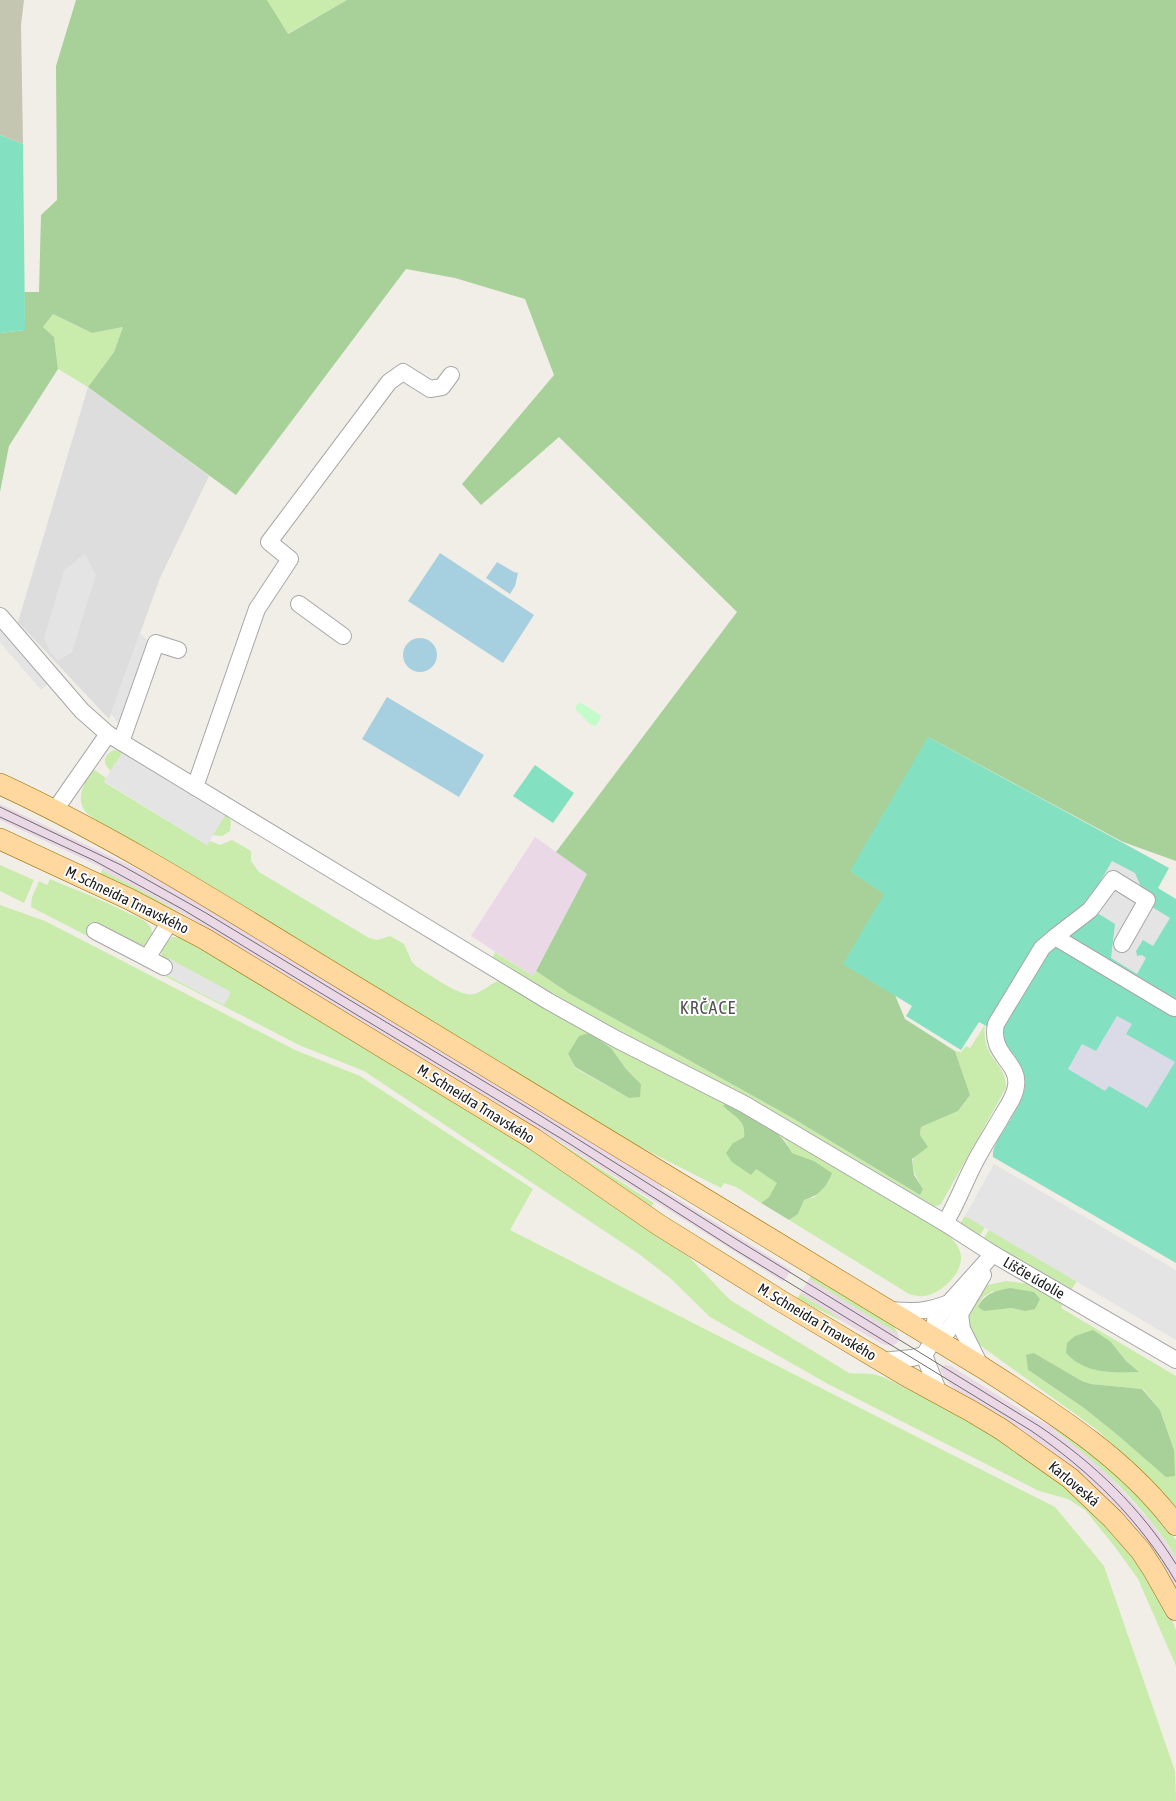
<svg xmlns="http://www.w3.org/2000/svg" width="1176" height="1801" viewBox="0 0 1176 1801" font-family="'Asap Condensed',sans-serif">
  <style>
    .residential { fill: #dedddd }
    .industrial { fill: #ead8e6 }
    .construction { fill: #c5c6b2 }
    .grass { fill: #c9ecac; fill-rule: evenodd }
    .forest { fill: #a8d19a }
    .park { fill: #c4fbca }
    .pitch { fill: #83e1c1 }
    .parking { fill: #e4e4e4 }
    .plaza { fill: #dbdbe7 }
    .water { fill: #a6d0df }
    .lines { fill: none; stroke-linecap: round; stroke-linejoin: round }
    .minor-casing { stroke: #a7a7a7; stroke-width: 18 }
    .major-casing { stroke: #9d6f00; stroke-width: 22 }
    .minor { stroke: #fff; stroke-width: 16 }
    .major { stroke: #fed89e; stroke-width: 21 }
    .tram { stroke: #6e6e6e; stroke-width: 1 }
    .labels { text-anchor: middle; stroke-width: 4; stroke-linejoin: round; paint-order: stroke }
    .street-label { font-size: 15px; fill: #202020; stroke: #fff }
    .quarter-label { font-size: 18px; letter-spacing: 1px; fill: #535353; stroke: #fff }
  </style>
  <rect width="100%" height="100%" fill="#f1eee7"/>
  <path class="residential" d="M88,387l121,89 -49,102 -51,141 -91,-97z"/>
  <g class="industrial">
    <path d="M0,804l154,73 511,307 -3,5 129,81 -8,12 -234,-147 -2,2 -350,-215 -42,-24 -53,-28 1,-2 -103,-48z"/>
    <path d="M535,837l52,37 -54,102 -62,-40z"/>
    <path d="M809,1279l89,55 1,2 -2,7 -5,3 -10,-2 -42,-24 -2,-3 -38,-23z"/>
    <path d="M944,1365l7,1 78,49 25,13 -1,2 29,21 25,23 44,48 25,35v36l-223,-205 -9,-11 -4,-8z"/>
  </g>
  <path class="construction" d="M0,0h24l-3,25 2,119 -23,-9z"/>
  <g class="grass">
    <path d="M267,0h80l-60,34z"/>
    <path d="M53,314l39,19 31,-6 -9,25 -26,35 -30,-18 -4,-32 -11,-10z"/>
    <path d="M114,750l9,2 -5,8 102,63 6,-9 5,7 -1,10 -8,5 -9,-1 5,-9 -103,-63 -4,8c-9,-7 -8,-16 3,-21z"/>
    <path d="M93,769l13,9 -2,4 103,63 3,-4 10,4 12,-5 19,11v10l8,11 110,66 8,2 13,-4 14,8 8,18 5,5c12,7 44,31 57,27 8,-2 16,-10 24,-13l229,121 2,10c11,6 16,12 15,25l-11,6 23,26 22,14 -9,14 -8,6 -25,-16 -12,-4 -3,5 -85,-43 -546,-329c-17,-14 -7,-32 3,-47zM611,1048l15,21 15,15 -12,14 -54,-30 -7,-14z"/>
    <path d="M0,865l34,15 -10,23 -24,-12z"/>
    <path d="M102,870l53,28 42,25 -1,1 -96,-49z"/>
    <path d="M50,879c26,11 53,21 78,34 7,3 15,6 20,11 9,9 1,21 -8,25l-48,-25 -5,9 137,72 -54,-46 -4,5 -5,-4 1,-12 10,-11h8l12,5 322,195 176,121 40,42 119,73c8,1 15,0 23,1 11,1 36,16 48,21 91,45 187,109 237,199 7,12 16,24 19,37 0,11 0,24 0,35l-38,-87 -23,-32 -30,-37 -17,-11 -29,-8 -211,-107 -118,-67 -40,-39 -31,-24 -275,-183 -65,-26 -268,-138 1,-10 7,-16 8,4z"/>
    <path d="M0,905l45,16 250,129 65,26 173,113 -23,41 545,277 49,59 71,205 1,30h-1176z"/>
    <path d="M495,952l38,24 3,-5 34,23 219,122 131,79 3,-6c-20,-32 -4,-32 -2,-62l37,-16 12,-16 -15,-44 6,1 5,-6 4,2 15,-23c-4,35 22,37 21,63l-65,116 -9,4 -384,-214 -56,-35z"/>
    <path d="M765,1123l178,107c8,8 19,17 18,29 -1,17 -21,35 -37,37 -5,1 -10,-1 -15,-2l-120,-74 9,-6 6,-14 11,-3 -1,-36 -22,-8 -6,-12z"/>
    <path d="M548,1135l106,68 -4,5 -103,-71z"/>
    <path d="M965,1216l20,11 -6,10 -18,-11v-4z"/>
    <path d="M989,1230l88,51 -6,9 -88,-51z"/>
    <path d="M812,1274l81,51 5,9 -89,-55z"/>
    <path d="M1006,1281l24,3 33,19 -2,5 115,68v133l-21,-25 -59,-55 -119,-86 -6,-12 -3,-16 13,-24 7,-6zM993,1291l32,20 -14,-3 -33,-2 5,-9zM1111,1342l15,19 12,11c-26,1 -53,1 -72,-19zM1034,1353l48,28 9,3 52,5 17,21 14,40 -54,-13 -36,-29 -55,-37z"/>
    <path d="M800,1294l38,23 2,3 -43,-21z"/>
    <path d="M1054,1428l12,6 45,35 46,47 19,24v17c-32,-51 -75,-92 -123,-128z"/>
  </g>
  <g class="forest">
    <path d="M76,0h191l21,34 59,-34h829v861l-53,-19 -195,-105 62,227h-146l51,31 10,24 50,32 15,44 -12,16 -37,16 -1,8 8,12 -16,12 2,16 9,14 -3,6 -131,-79 -219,-122 -34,-23 51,-97 -31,-22 181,-240 -178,-175 -78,68 -19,-21 92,-109 -29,-76 -70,-21 -49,-9 -170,226 -148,-108 26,-35 9,-25 -31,6 -39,-19 -10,13 11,10 4,32 -49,77 -9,46v-159l25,-3 -1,-38h15l2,-77 16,-15 -1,-134z"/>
    <path d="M589,1033l22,15 15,21 15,15 -1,13 -11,1 -54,-31 -7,-13 11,-18z"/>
    <path d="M727,1102c24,13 52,25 65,51l22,8 18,12c-5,14 -14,23 -28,27l-6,14 -9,6 -28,-17 8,-6 8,-14 -21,-14 -5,6 -19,-13 -6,-9 7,-10 11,-6c2,-18 -10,-20 -21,-31z"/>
    <path d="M1010,1288l24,4 6,7 -5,10 -10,2 -14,-3 -27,3 -6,-4c7,-14 17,-16 32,-19z"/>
    <path d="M1093,1330l18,12 15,19 13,11c-26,1 -54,2 -73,-19l1,-10 8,-7z"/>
    <path d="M1034,1353l48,28 9,3 51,5 18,21 14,40 1,26 -9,1 -46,-40 -36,-29 -56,-38 -2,-15z"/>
  </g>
  <path class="park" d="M580,702l20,13 1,2 -5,9 -5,-1 -15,-15v-4z"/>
  <g class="pitch">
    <path d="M0,135l23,9 2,181v5l-25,3z"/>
    <path d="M928,737l241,131 -11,20 18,11v364l-183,-106c-1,-9 5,-17 9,-24 20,-33 36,-49 8,-83 -4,-4 -5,-8 -8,-13 -5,-6 -16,-11 -23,-15l-18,28 -55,-34 6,-10 -69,-42 41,-70 -34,-23z"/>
    <path d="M535,765l39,28 -21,30 -40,-27z"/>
  </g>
  <g class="parking">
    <path d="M85,554l11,21 -24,77 -14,9 -8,-9 -6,-14 20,-68z"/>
    <path d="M2,627l48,55 -9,8 -41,-48v-13z"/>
    <path d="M140,633l8,8 -29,83 -8,-10z"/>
    <path d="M123,752l103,62 -19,31 -103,-64z"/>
    <path d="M1112,861l23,12 14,32 21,13 -17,28 -10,-6 -7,11 1,5 5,-1 4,3 -9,16 -26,-16 4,-34 -29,-18z"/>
    <path d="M170,959l61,33 -7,13 -62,-33z"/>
    <path d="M994,1164l182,106v70l-211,-124z"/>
  </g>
  <path class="plaza" d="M1117,1016l15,8 -6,10 49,28 -28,46 -38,-22 -4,5 -37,-22 14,-25 14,7z"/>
  <g class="water">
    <path d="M440,553l94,62 -31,48 -95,-62z"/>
    <path d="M497,562l17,10 4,1 -3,13 -5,8 -24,-16z"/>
    <circle cx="420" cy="655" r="17"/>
    <path d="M387,697l97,58 -25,42 -97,-58z"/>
  </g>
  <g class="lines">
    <defs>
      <g id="minor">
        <path d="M299,604l44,32"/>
        <path d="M0,616l82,95 26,23 440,267 68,38 128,65 201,119 48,31 183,106"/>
        <path d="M121,742l35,-99 22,7"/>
        <path d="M195,787l62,-178 33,-50 -21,-17 120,-160 14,-10 27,17 12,-2 9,-12"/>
        <path d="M55,810l53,-76"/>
        <path d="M95,931l52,27"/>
        <path d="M1055,937l35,-27 23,-31 34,21 -25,44"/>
        <path d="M164,967l-17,-9 24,-38"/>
        <path d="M945,1223c11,-18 18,-37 27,-55 9,-19 21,-36 31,-54 5,-8 12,-18 13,-28 4,-24 -27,-31 -20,-62l46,-76 13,-11 119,71"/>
        <path d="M890,1310c23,2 37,2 59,-7"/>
        <path d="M960,1314l2,15 19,38"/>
        <path d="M934,1339l11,-4 15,-21 23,-39"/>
        <path d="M924,1355l15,38"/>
        <path d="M882,1361l30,-3 12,-3 10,-16 1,-18 14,-18 44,-49"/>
      </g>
      <g id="major">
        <path d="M0,784c130,60 251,140 374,214 204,122 406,247 609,370 70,45 142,89 193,157"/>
        <path d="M0,839l129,60 76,40 329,200 125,86 122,76 124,74 66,36 30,18 69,49 43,41 28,32 13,20 22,39"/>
      </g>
    </defs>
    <use href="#minor" class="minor-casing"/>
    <use href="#major" class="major-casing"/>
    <use href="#minor" class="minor"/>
    <use href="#major" class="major"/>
    <g class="tram">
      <path d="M0,807l121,58 85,48 332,201 198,125 303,187c55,37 102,82 137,138"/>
      <path d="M0,817l93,43 89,49 388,235 164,105 296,181c60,41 109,89 146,152"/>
    </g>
  </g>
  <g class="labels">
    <g class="street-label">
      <text transform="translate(127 900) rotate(26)" y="5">M. Schneidra Trnavského</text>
      <text transform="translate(476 1104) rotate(32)" y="5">M. Schneidra Trnavského</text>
      <text transform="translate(1034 1278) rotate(30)" y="5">Líščie údolie</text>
      <text transform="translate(817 1322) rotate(31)" y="5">M. Schneidra Trnavského</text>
      <text transform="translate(1074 1484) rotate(40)" y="5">Karloveská</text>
    </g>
    <g class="quarter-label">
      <text x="708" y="1014">KRČACE</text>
    </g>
  </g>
</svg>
